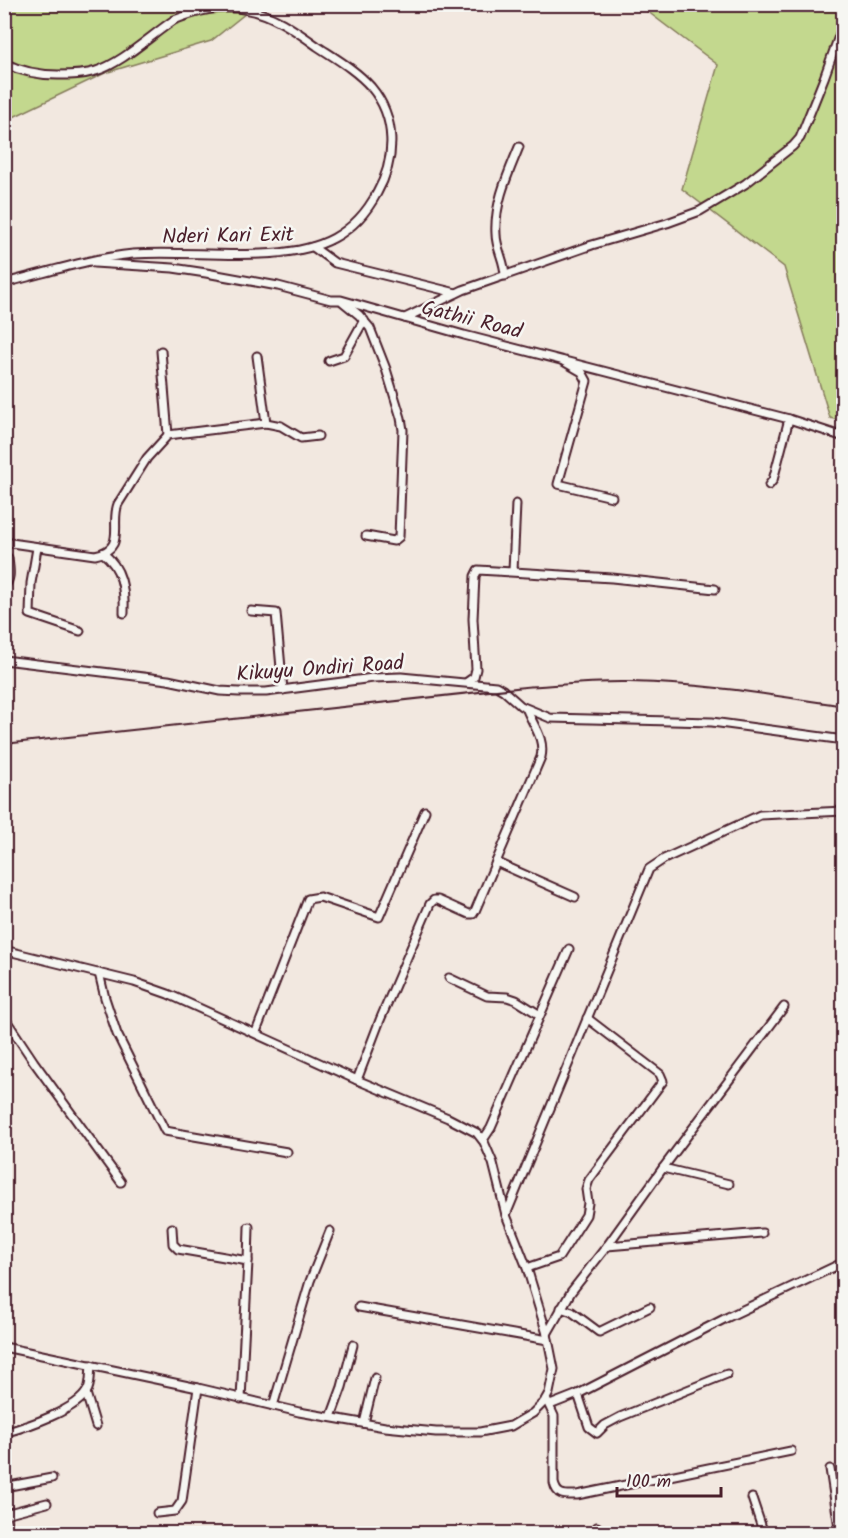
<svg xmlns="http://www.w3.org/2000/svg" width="848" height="1538" viewBox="0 0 848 1538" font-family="Kalam,sans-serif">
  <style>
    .green { fill: #c3d88e; stroke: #867c5c; stroke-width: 1.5 }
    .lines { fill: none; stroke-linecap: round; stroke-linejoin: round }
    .street-casing { stroke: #4a1f2b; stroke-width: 11 }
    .street { stroke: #f6f6f2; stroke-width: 7 }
    .rail { stroke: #4a1f2b; stroke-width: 2 }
    .labels { text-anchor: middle; stroke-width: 5; stroke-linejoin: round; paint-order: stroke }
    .street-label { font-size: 21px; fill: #4a1f2b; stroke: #f6f6f2 }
  </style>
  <rect width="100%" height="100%" fill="#f2e8e0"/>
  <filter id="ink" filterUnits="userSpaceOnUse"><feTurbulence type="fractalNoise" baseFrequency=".0167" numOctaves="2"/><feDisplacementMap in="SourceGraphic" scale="12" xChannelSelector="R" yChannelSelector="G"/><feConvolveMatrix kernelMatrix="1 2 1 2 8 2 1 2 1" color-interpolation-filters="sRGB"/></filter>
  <g filter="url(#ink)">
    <g class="green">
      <path d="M5,5h251l-45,36 -106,32 -100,48z"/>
      <path d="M639,5h204v416l-13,-3 -46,-151 -102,-78 36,-124z"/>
    </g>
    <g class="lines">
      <defs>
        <g id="street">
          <path d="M4,63c18,9 34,12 54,12 13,0 25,0 38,-4 26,-8 54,-35 78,-51 23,-9 45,-15 70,-11 27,4 51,21 73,37 18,12 39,24 54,41 26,31 25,72 6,106 -10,19 -23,34 -43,45 -51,28 -141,11 -201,16 -43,4 -87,19 -129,29"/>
          <path d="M313,247l22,16 121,30"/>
          <path d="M94,263l79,5 33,5 72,13 53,14h10l123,35 325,84 55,18"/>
          <path d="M505,276c0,-15 -9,-27 -9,-42 -2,-30 12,-60 23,-87"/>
          <path d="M343,302l16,13 11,13 16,41 15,49 2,12 -4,107 -5,4 -28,-5"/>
          <path d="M405,318l58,-28 129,-45 75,-22 33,-12 45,-27 48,-38 7,-8 24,-60 20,-56"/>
          <path d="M161,351l7,84"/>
          <path d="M257,356l9,67"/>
          <path d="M329,361l15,-5 20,-36"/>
          <path d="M563,361l19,11 5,9 -29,103 54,13"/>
          <path d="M769,485l4,-5 16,-61"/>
          <path d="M4,542l91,13c32,-6 15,-31 23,-51l29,-46 21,-23 98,-12 15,3 20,12 17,-2"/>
          <path d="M37,548l-6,35 -1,31 50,17"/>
          <path d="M103,553c19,15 22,36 21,60"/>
          <path d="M513,571l3,-67"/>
          <path d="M4,587c8,-9 5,-18 4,-29"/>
          <path d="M251,611l25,2 7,77"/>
          <path d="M4,660l164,20 52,11 19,1h27l107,-14 28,-1 95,9 7,4 18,16 29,12 162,4 132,18"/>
          <path d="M467,682l7,-5 2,-8 -3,-50 2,-43 3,-6 134,8 103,11"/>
          <path d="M496,862l79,35"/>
          <path d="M4,950l130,32 34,12 189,86 91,38 29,15 7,9 9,21 13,52 21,53 20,66 7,35 -5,24 -5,9 -11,11 -22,13 -31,6h-44l-51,-5 -86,-15 -101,-24 -194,-41"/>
          <path d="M99,973l6,25 12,36 48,97 122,21"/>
          <path d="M449,978l38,18 20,1 9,3 24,15"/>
          <path d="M4,1017l30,45 87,120"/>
          <path d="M256,1032l52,-133 12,-2 59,20 46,-106"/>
          <path d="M357,1080l23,-60 50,-116 4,-4h4l31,14h4l2,-3 66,-154c4,-18 -7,-30 -14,-47"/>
          <path d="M483,1140l8,-12 78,-179"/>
          <path d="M663,1168l66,16"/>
          <path d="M506,1215l143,-346 15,-10 96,-44 84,-4"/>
          <path d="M172,1228l1,16 5,5 70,12 -7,138"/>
          <path d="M607,1246l155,-13"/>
          <path d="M248,1261l1,-34"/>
          <path d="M527,1268l32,-11 27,-42 2,-12 -2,-14 3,-9 74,-99 -3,-7 -73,-56"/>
          <path d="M359,1307l189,33"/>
          <path d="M561,1308l11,4 27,20 51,-25"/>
          <path d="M547,1334l24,-42 36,-46 56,-78 121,-161"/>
          <path d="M86,1393l10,33"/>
          <path d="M578,1394l11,33 8,6 8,-8 15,-8 107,-43"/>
          <path d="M546,1399l8,17v67c3,14 12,12 23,12l214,-44"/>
          <path d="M550,1405l28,-11 150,-77 110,-52 3,1 3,5"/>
          <path d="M273,1406l37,-125 20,-50"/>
          <path d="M331,1417l11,-30 11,-42"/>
          <path d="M364,1423l11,-45"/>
          <path d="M4,1433c21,-6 75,-23 84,-44 3,-7 2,-16 3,-24"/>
          <path d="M830,1469l10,65"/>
          <path d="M4,1487l48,-9"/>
          <path d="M752,1498l12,36"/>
          <path d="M4,1511l5,23"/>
          <path d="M157,1513l18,-2 7,-10 16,-113"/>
          <path d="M5,1514l42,-11"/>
          <path d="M597,1527l1,7"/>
          <path d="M670,1532v2"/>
          <path d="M530,1533v1"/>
        </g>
      </defs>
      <use href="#street" class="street-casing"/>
      <use href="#street" class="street"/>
      <path class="rail" d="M4,744l521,-57c34,-2 70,-6 105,-5 71,1 143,13 214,24"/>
    </g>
  </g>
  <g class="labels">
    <g class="street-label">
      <text transform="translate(228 235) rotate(-1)" y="7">Nderi Kari Exit</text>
      <text transform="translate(472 319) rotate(14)" y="7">Gathii Road</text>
      <text transform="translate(320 668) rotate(-4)" y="7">Kikuyu Ondiri Road</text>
    </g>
  </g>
  <rect width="848" height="1538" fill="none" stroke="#f6f6f2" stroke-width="24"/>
  <rect x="12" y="12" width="824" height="1514" fill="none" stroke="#4a1f2b" stroke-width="2" filter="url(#ink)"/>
  <path d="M617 1487v9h104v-9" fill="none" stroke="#4a1f2b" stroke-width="3"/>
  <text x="626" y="1487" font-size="18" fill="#4a1f2b" stroke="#f6f6f2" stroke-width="4.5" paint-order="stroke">100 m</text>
</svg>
